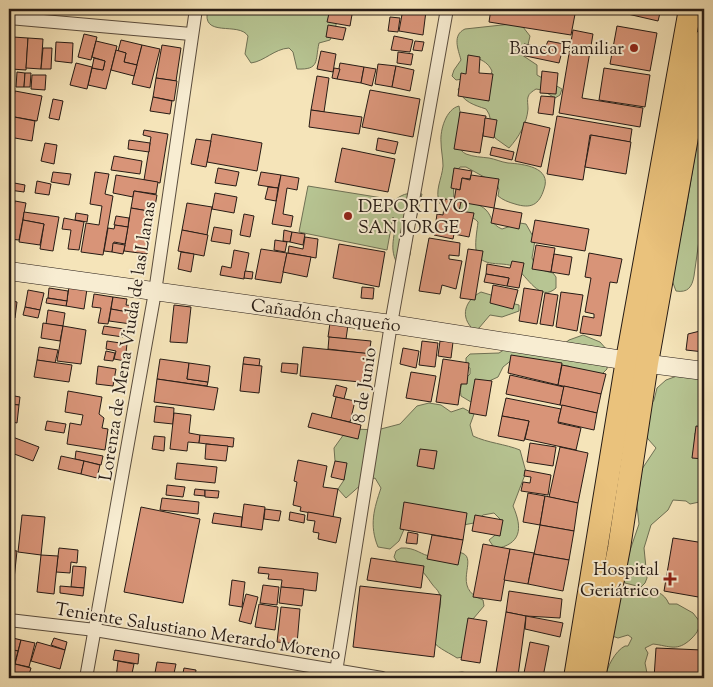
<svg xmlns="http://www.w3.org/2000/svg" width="713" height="687" viewBox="0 0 713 687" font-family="'Sorts Mill Goudy',serif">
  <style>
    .green { fill: #b7c593; stroke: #6e7054 }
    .building { fill: #d89478; stroke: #261b15 }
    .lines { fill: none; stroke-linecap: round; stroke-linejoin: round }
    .street-casing { stroke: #5a4d3e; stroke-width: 14 }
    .secondary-casing { stroke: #261b15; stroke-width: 19 }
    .highway-casing { stroke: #261b15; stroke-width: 24 }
    .street { stroke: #f8edd2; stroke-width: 12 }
    .secondary { stroke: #f8edd2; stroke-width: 18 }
    .highway { stroke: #eac27c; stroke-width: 22 }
    .poi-dot { fill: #8f2418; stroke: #f8edd2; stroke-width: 2 }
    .labels { text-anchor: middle; stroke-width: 4; stroke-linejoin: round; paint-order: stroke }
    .poi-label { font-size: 18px; fill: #261b15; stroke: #f8edd2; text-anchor: end }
    .street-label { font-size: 18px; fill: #261b15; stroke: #f8edd2 }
  </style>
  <rect width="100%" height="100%" fill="#f5e4b9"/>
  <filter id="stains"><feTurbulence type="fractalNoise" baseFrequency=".004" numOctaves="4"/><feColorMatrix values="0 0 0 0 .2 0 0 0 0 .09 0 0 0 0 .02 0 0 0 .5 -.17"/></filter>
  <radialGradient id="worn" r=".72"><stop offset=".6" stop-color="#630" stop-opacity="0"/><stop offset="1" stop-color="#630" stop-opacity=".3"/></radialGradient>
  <g class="green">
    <path d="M208,9h131l-4,21 -5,10 -11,3c-4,18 1,27 -22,26l-4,-17 -4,-4c-15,1 -24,13 -38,15l-6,-9 3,-18c-9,-15 -48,3 -40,-27z"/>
    <path d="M511,24l12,3 7,9 -3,13 -5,6 15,10v10l25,14 -2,6 -5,3 -13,-8 -6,-1c-3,2 -7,4 -8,8 -1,3 0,8 0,12 -1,14 -9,28 -19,39l-14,-10 -6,-24 -3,-5c-12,-4 -23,-7 -28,-20l5,-3 25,-3 4,-12c-3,-6 -6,-9 -13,-12l-16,20 -7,1 -4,-4 2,-6 7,-10c-3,-11 -9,-25 4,-31z"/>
    <path d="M459,106l1,6 -2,34c3,4 4,6 8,8 8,3 15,3 23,4 6,1 12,4 19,5 15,1 44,4 36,26 -5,16 -13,20 -29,15 -7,-2 -12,-4 -17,-8l1,-6 -2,-6 -31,-17h-6l-7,9 1,25 -9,5 -5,-2c-6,-13 2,-25 3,-38 0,-8 -2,-16 -2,-24 -1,-12 5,-33 18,-36z"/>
    <path d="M704,119v86l-10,71c-2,11 -6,17 -18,15l-6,-16 14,-54 17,-101z"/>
    <path d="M308,186l87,14c8,-7 17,-8 27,-6l-9,36 -3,25 -6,10 -7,-2c-10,-18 2,-32 -4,-46l-6,33 -88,-18z"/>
    <path d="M464,200c8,2 16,4 22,10 7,7 4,14 16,19l18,-6 6,1 9,16 -3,18 3,6 10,7 8,2 3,4v11c-16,15 -29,-12 -40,-20 -10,-8 -32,1 -39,-14 -3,-8 0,-23 1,-32 -6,-7 -16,-6 -21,-15z"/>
    <path d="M481,292l10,3 8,5 20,5v6l-17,6 -12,-2 -11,13 -5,2c-15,-13 -9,-30 7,-38z"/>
    <path d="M583,335l17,7 8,9 -1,18 -5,5 -23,-4 -11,-4 -55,-7 -10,8 -5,10 -11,5 -11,21 -5,-1 -10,-6c-2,-11 2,-15 9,-22v-6l-4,-3v-7l4,-4 29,-1 17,-11 43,6 10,-8z"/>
    <path d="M677,376l19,1 8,5v48l-5,-1 -4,4v12l-2,8 11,2v46l-14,3 -4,-3 -13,-1 -5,10 -17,15 -7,23 3,30 -2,5 -4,4 -16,-4 -2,-5v-7l16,-47 -2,-18 5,-37 14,-21 -8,-9 -5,-11 1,-12 10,-16 3,-12 9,-8z"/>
    <path d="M429,403l12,2 10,7 12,-4 11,6 -4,11 3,11c15,7 32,8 47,14l6,22 -13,34c10,23 8,38 -18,43l-6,-9 10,-8 1,-13 -6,-6 -11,2 -9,8 -11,2 -55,-5 -9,21 -9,8 -12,-2c-9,-22 -4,-38 3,-59l-6,-10 -12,5 -17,15 -8,-9 6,-9v-13l-9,-6 -1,-13 10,-14 11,-5 22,1 23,-6 17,-18z"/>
    <path d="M401,548c15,-1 21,8 30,8 10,1 20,-7 31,-3 17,6 -12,35 21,47l1,6 -11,13 -10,38 -6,1c-4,-3 -21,-11 -22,-15 -7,-14 11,-35 4,-50 -1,-3 -5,-6 -7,-9 -12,-17 -13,-18 -35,-22l-3,-5 2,-6z"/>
    <path d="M644,588c11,3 20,4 25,16h8l16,9 7,9c-1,8 -3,11 -9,17 -14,13 -21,7 -38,5l-8,4 3,5 -3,10 3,15h-43c2,-11 10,-27 20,-32h3l4,-8 -4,-3 -10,3 -6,-2 4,-38c13,-11 13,-7 28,-10z"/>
    <path d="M462,672l22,4 12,-3 25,5h-78l11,-5z"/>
  </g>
  <g class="building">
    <path d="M330,9h23l-3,17 -23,-4z"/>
    <path d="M403,9l23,2 -3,24 -24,-4z"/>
    <path d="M491,9h85l-5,26 -82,-13z"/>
    <path d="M606,9h55l-3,12z"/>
    <path d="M390,17l10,1 -2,14 -10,-1z"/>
    <path d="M328,25l18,3 -3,12 -17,-3z"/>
    <path d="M617,26l40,7 -7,38 -40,-7z"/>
    <path d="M573,30l20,4 -11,64 61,10 -3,19 -81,-14z"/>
    <path d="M84,34l13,3 -6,23 -13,-3z"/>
    <path d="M394,36l19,4 -3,12 -19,-2z"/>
    <path d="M9,37h4l-3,43h-1z"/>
    <path d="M13,37l15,1 -2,32 -15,-1z"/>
    <path d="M28,38l15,1 -2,30 -15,-1z"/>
    <path d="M121,40l21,5 -5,20 -13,-3 2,-9 -8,-2z"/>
    <path d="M96,41l21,5 -11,43 -18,-4 4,-17 11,2 2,-9 -13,-4z"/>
    <path d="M415,41l9,1 -2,9 -9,-1z"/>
    <path d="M548,41l16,3 -5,19 -38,-8 3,-11 21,4z"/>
    <path d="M56,42l17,1 -1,20 -17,-2z"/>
    <path d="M142,45l18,4 -10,39 -18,-4z"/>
    <path d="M162,45l19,3 -5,33 -20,-3z"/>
    <path d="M43,48h9l-1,21h-10z"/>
    <path d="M116,50l10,3 -2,9 13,3 -3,11 -23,-6z"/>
    <path d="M321,51l15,3 -3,18 -16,-3z"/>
    <path d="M398,52l15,2 -2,11 -14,-2z"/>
    <path d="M468,55l12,2 -1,16 14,1 -4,27 -31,-5 3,-23 5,1z"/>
    <path d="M94,58l11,3 -2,9 -11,-2z"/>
    <path d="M76,63l16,4 -5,22 -17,-4z"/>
    <path d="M340,63l24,4 -3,16 -24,-4z"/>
    <path d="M378,64l18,2 -4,21 -17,-3z"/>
    <path d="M396,66l18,4 -4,21 -18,-4z"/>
    <path d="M364,67l12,2 -4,17 -11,-3z"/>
    <path d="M334,68l6,1 -3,10 -5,-1z"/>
    <path d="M604,68l46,7 -5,32 -46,-7z"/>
    <path d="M542,71l16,2 -2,21 -16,-1z"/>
    <path d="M17,72l8,1 -1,14h-8z"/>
    <path d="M25,73h6l-1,14h-6z"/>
    <path d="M32,75h14l-1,15 -14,-1z"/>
    <path d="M317,76l12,2 -5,34 -13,-2z"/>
    <path d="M156,78l21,3 -3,20 -21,-4z"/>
    <path d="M370,90l50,9 -7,38 -51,-10z"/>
    <path d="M15,91l27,5 -5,25 -28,-5v-13l4,1z"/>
    <path d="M541,96l14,1 -2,18 -15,-2z"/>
    <path d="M153,97l19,4 -2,13 -20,-3z"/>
    <path d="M53,99l10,2 -4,19 -10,-2z"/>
    <path d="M311,110l51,7 -3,17 -50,-7z"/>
    <path d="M460,112l26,4 -6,37 -26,-4z"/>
    <path d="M9,116l26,5 -3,20 -23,-4z"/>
    <path d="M557,116l75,13 -2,13 -40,-7 -7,45 -36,-6z"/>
    <path d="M485,118l12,2 -3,18 -11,-2z"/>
    <path d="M524,122l26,6 -9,39 -26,-6z"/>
    <path d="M144,130l24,4 -8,49 -16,-3 7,-43 -8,-2z"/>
    <path d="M212,134l50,9 -5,28 -50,-9z"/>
    <path d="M591,135l40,7 -5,32 -41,-7z"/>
    <path d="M378,138l20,4 -3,12 -19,-4z"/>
    <path d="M196,139l15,2 -5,26 -15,-3z"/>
    <path d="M129,140l21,3 -1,9 -21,-3z"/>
    <path d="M45,143l12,2 -3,19 -13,-3z"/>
    <path d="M492,147l22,5 -2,8 -22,-5z"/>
    <path d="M342,148l53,11 -7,33 -53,-10z"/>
    <path d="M114,156l28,5 -2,13 -29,-4z"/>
    <path d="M218,168l21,4 -3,14 -21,-3z"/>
    <path d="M454,168l18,3 -2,8 -8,-1 -2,12 -9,-2z"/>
    <path d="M53,172l18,2 -2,11 -18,-3z"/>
    <path d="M95,172l14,2 -4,20 8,2 -10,59 -22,-3 5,-29 13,2 3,-19 -12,-2z"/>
    <path d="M261,172l20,3 -3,13 -20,-3z"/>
    <path d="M116,175l42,7 -2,12 -22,-3 -1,6 -20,-4z"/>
    <path d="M281,175l18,3 -2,12 -10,-2 -4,26 10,2 -2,11 -19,-3z"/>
    <path d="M471,175l28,4 -5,29 -40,-7 2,-12 4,1 2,-12 8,2z"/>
    <path d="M37,181l14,3 -2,11 -14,-2z"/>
    <path d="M9,182l16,3 -1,7 -15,-2z"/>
    <path d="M268,187l10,1 -2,13 -11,-2z"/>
    <path d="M134,191l23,4 -3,17 -23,-4z"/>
    <path d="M215,193l22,4 -3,16 -22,-4z"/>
    <path d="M445,199l16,3 -2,9 15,2 -5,24 -15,-3 -1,5 -19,-4 3,-21 6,1z"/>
    <path d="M9,200l6,1 -6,40z"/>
    <path d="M15,201l11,2 -7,37 -10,-1z"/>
    <path d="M187,203l25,4 -5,28 -25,-5z"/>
    <path d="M131,208l23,4 -7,42 -23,-3z"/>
    <path d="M494,208l28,5 -3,16 -28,-6z"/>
    <path d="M24,212l35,5 -6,34 -13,-2 4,-25 -21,-4z"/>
    <path d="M76,213l12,2 -1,7 -12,-2z"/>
    <path d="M244,214l10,2 -4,21 -10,-2z"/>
    <path d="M116,216l13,2 -1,9 -14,-2z"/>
    <path d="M64,218l20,4 -5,28 -11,-1 3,-19 -9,-1z"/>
    <path d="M23,220l21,4 -4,21 -21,-3z"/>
    <path d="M535,220l54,9 -4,22 -54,-9z"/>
    <path d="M115,225l13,2 -3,17 -11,-2 -2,10 -8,-1 4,-23 6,1z"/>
    <path d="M214,227l18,3 -2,14 -19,-3z"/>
    <path d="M182,230l26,5 -4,21 -26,-5z"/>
    <path d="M284,230l8,2 -2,10 -7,-1z"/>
    <path d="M292,232l13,2 -2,11 -13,-3z"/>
    <path d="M305,237l13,2 -2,19 -28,-5 1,-7 14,3z"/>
    <path d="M429,238l31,5 -1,13 -10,-1v4l13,2 -6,28 -14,-4 -2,9 -21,-3z"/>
    <path d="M275,240l12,2 -2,10 -11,-2z"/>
    <path d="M113,243l12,2 -2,9 -11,-2z"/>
    <path d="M339,244l46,8 -6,35 -46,-9z"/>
    <path d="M536,245l19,3 -4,24 -19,-3z"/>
    <path d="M261,249l26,4 -6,30 -26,-4z"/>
    <path d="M468,249l15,2 -8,49 -15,-2z"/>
    <path d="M234,250l15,3 -5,26 -24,-4 2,-9 9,2z"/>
    <path d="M181,252l13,2 -3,18 -13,-3z"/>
    <path d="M287,253l24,4 -4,20 -24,-5z"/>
    <path d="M589,253l33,6 -5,24 -7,-1 -9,54 -21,-3 3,-17 11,2v-4l-9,-2 6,-34 -6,-1z"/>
    <path d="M554,254l18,3 -3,18 -18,-3z"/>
    <path d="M512,261l12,2 -5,25 -12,-2 2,-8 -23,-4 1,-10 23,4z"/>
    <path d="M245,271l8,1 -1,7 -8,-1z"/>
    <path d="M486,274l23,4 -2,8 -23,-4z"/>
    <path d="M493,285l25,5 -5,19 -23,-6z"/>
    <path d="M69,287l18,2 -3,20 -18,-3z"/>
    <path d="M362,287l12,1 -1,11 -12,-1z"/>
    <path d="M49,288l19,3 -1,10 -19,-3z"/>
    <path d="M524,288l19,3 -6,33 -18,-3z"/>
    <path d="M28,290l16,3 -4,17 -15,-3z"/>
    <path d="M561,292l22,3 -6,36 -21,-4z"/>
    <path d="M545,293l13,2 -5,31 -13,-2z"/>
    <path d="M94,294l19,3 -5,27 -10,-1 3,-15 -9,-1z"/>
    <path d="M113,297l14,2 -1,6 8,1 -1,7 -22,-4z"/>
    <path d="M47,298l20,3 -1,5 -20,-3z"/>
    <path d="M9,300l8,2 -2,16 -6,-1z"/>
    <path d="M174,305l17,2 -4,36 -17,-1z"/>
    <path d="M25,307l15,3 -2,8 -15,-3z"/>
    <path d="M111,309l22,4 -2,11 -22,-3z"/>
    <path d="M48,310l17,3 -2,13 -17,-2z"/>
    <path d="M9,322h4l-3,19h-1z"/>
    <path d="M43,323l20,3 -3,15 -19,-3z"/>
    <path d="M330,323l18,2 -2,14 -18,-2z"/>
    <path d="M63,326l23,4 -5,34 -24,-3z"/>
    <path d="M104,326l20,3 -1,8 -21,-3z"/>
    <path d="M704,330v22l-18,-2 2,-16z"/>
    <path d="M329,337l42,4 -2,13 -41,-5z"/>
    <path d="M107,341l20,3 -2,17 -11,-2 2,-8 -10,-2z"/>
    <path d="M422,341l16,2 -3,24 -16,-2z"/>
    <path d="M440,341l13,1 -2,16 -13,-2z"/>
    <path d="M39,347l19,3 -3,13 -18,-3z"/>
    <path d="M303,347l70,7 -3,29 -70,-7z"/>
    <path d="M403,348l16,3 -3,17 -16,-4z"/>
    <path d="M106,351l9,2 -2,8 -9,-1z"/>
    <path d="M511,355l51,8 -4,22 -50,-12z"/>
    <path d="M244,357l16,2 -1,7 -16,-2z"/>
    <path d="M160,359l29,4 -2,16 21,3 -1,4 -50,-7z"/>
    <path d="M443,359l26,4 -2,21h-6l-3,21 -22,-3z"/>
    <path d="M37,360l35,5 -3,17 -35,-5z"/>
    <path d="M189,363l21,3 -2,16 -21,-3z"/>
    <path d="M282,363l16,1 -1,10 -16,-2z"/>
    <path d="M243,364l19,2 -3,27 -19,-2z"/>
    <path d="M562,365l44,9 -5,20 -43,-9z"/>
    <path d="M98,366l18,3 -3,17 -17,-2z"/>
    <path d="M411,372l25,4 -5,26 -25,-4z"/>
    <path d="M510,375l54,12 -4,18 -54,-11z"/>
    <path d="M157,379l61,9 -4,22 -60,-8z"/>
    <path d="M475,379l17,2 -6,35 -17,-3z"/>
    <path d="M336,385l11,3 -3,11 -11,-3z"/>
    <path d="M564,386l37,8 -4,19 -37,-8z"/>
    <path d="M68,391l34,6 -3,17 5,4 -2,10 6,1 -3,21 -38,-6 3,-21 11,2 2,-10 -18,-3z"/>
    <path d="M9,395l11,2 -1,8 -10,-1z"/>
    <path d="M336,397l19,4 -5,21 -19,-4z"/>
    <path d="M506,398l55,11 -3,14 23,5 -5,22 -51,-11 4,-18 -27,-5z"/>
    <path d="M9,404l10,1 -2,18 -8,-2z"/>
    <path d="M562,405l35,8 -3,17 -36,-8z"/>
    <path d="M156,406l18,2 -1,16 -19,-2z"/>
    <path d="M174,413l17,2 -2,18 11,2 -1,8 -11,-1 -1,9 -17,-2z"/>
    <path d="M312,413l49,12 -3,14 -50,-12z"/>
    <path d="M502,416l27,5 -5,20 -26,-5z"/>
    <path d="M47,421l19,3 -2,9 -19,-3z"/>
    <path d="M696,426l8,1v32l-12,-1z"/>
    <path d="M200,435l34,3 -1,9 -34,-4z"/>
    <path d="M10,436l29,11 -6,14 -24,-9z"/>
    <path d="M154,436l11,1 -1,14 -12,-2z"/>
    <path d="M530,443l26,4 -3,19 -26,-4z"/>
    <path d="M206,444l22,2 -2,15 -21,-2z"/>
    <path d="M560,447l28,6 -10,50 -29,-6z"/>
    <path d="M420,449l17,2 -3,18 -17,-3z"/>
    <path d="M76,451l27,5 -2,9 -26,-6z"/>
    <path d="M61,456l23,5 -3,13 -23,-5z"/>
    <path d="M298,460l29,6 -4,21 15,2 -5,28 -33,-6 1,-4 -8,-2 4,-23 -3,-1z"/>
    <path d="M84,461l16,4 -3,13 -16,-4z"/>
    <path d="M335,461l12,2 -3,17 -13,-3z"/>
    <path d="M177,463l40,4 -2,16 -40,-4z"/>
    <path d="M525,470l26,5 -3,20 -27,-4 2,-9 7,1 1,-6 -7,-1z"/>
    <path d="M167,485l18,2 -2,10 -17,-2z"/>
    <path d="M195,489l10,1v6l-11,-1z"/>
    <path d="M205,490l14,1 -1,7 -13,-1z"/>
    <path d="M528,493l17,3 -5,29 -17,-3z"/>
    <path d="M545,496l33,7 -4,28 -34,-6z"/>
    <path d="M162,498l37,4 -1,12 -38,-4z"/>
    <path d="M404,502l63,11 -4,27 -63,-11z"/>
    <path d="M244,504l21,3 -3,23 -21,-3z"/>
    <path d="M141,507l59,12 -17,84 -59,-11z"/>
    <path d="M265,509l16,2 -2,10 -15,-2z"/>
    <path d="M290,512l15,3 -1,8 -15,-3z"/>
    <path d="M308,512l33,6 -5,25 -18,-4 1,-6 -6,-1 2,-11 -8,-1z"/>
    <path d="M214,513l28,4 -1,10 -29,-4z"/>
    <path d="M22,515l23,2 -4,38 -23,-3z"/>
    <path d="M475,515l28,5 -3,16 -28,-5z"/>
    <path d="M540,525l34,6 -5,29 -35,-6z"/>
    <path d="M408,532l10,2 -1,10 -11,-1z"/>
    <path d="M432,535l31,5 -5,25 -31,-6z"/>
    <path d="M673,538l31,5v55l-40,-7z"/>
    <path d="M483,544l27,5 -9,52 -28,-4z"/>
    <path d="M59,548l19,2 -1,13 -6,-1 -1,11 -14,-1z"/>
    <path d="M510,549l24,4 -6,31 -24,-4z"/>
    <path d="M9,550l8,1 -4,38h-4z"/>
    <path d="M534,554l35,6 -6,31 -35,-7z"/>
    <path d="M41,555l17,1 -4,38 -17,-2z"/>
    <path d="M371,558l53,8 -3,22 -54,-8z"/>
    <path d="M73,566l13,1 -2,21 -13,-1z"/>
    <path d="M259,567l59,6 -2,18 -35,-4 1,-7 -14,-1 1,-5 -11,-1z"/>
    <path d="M232,580l13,2 -3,25 -13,-2z"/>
    <path d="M263,585l16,2 -2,18 -17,-2z"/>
    <path d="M60,586l24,2 -1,8 -23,-3z"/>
    <path d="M360,586l81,9 -7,62 -81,-10z"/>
    <path d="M281,587l23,2 -2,17 -23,-3z"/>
    <path d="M509,591l53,8 -2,19 -34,-2 -20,-4z"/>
    <path d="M246,594l12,3 -7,27 -12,-3z"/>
    <path d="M259,604l19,3 -3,23 -20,-3z"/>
    <path d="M281,607l19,2 -3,35 -20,-2z"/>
    <path d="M506,612l20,4 -8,60 -22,-3z"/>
    <path d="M526,616l37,7 -3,14 -35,-8z"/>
    <path d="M468,618l19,3 -7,42 -19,-3z"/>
    <path d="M9,637l12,3 -3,11 -9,-2z"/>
    <path d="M54,638l13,4 -2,8 -14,-5z"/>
    <path d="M21,640l14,3 -6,24 -14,-3z"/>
    <path d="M37,642l28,8 -5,19 -29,-8z"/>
    <path d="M530,642l19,4 -6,31 -19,-4z"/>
    <path d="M656,648l46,2 -1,28h-47z"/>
    <path d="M9,649l9,2 -6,22h-3z"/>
    <path d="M115,650l24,4 -1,10 -25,-4z"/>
    <path d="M118,661l16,3 -3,14h-15z"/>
    <path d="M157,662l19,2 -3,14h-19z"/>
    <path d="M15,664l16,4 -3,10h-16z"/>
    <path d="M184,668l12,2 -1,8h-13z"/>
  </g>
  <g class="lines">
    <defs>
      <g id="street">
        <path d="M9,18l182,16"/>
        <path d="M9,620l86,10 287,48"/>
        <path d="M86,678l69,-386 41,-283"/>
        <path d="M335,678l56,-354 56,-315"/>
      </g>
      <path id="secondary" d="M9,271l382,53 251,39 62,8"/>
      <g id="highway">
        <path d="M575,678l52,-318 63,-351"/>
        <path d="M594,678l25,-130 28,-185 57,-322"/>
      </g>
    </defs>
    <use href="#street" class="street-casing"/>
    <use href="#secondary" class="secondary-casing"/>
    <use href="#highway" class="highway-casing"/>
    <use href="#street" class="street"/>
    <use href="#secondary" class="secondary"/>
    <use href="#highway" class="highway"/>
  </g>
  <g class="poi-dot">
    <circle cx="634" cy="48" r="5"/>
    <circle cx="348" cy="216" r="5"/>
    <path d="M667.5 571.5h5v5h5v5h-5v5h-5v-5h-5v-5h5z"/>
  </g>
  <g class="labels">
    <g class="poi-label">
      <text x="624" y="54">Banco Familiar</text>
      <text x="358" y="212" text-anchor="start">DEPORTIVO<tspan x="358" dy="21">SAN JORGE</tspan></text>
      <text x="659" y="575">Hospital<tspan x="659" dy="21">Geriátrico</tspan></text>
    </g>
    <g class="street-label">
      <text transform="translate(326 315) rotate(8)" y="6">Cañadón chaqueño</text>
      <text transform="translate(127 341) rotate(-81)" y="6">Lorenza de Mena Viuda de las Llanas</text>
      <text transform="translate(364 385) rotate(-81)" y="6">8 de Junio</text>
      <text transform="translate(198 631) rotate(9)" y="6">Teniente Salustiano Merardo Moreno</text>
    </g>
  </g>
  <rect width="713" height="687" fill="none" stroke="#f5e4b9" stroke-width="30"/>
  <rect x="10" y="10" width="693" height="667" fill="none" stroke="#261b15" stroke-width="2.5"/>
  <rect x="15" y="15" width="683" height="657" fill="none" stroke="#261b15"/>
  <rect width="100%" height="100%" filter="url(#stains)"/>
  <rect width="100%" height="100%" fill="url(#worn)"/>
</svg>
